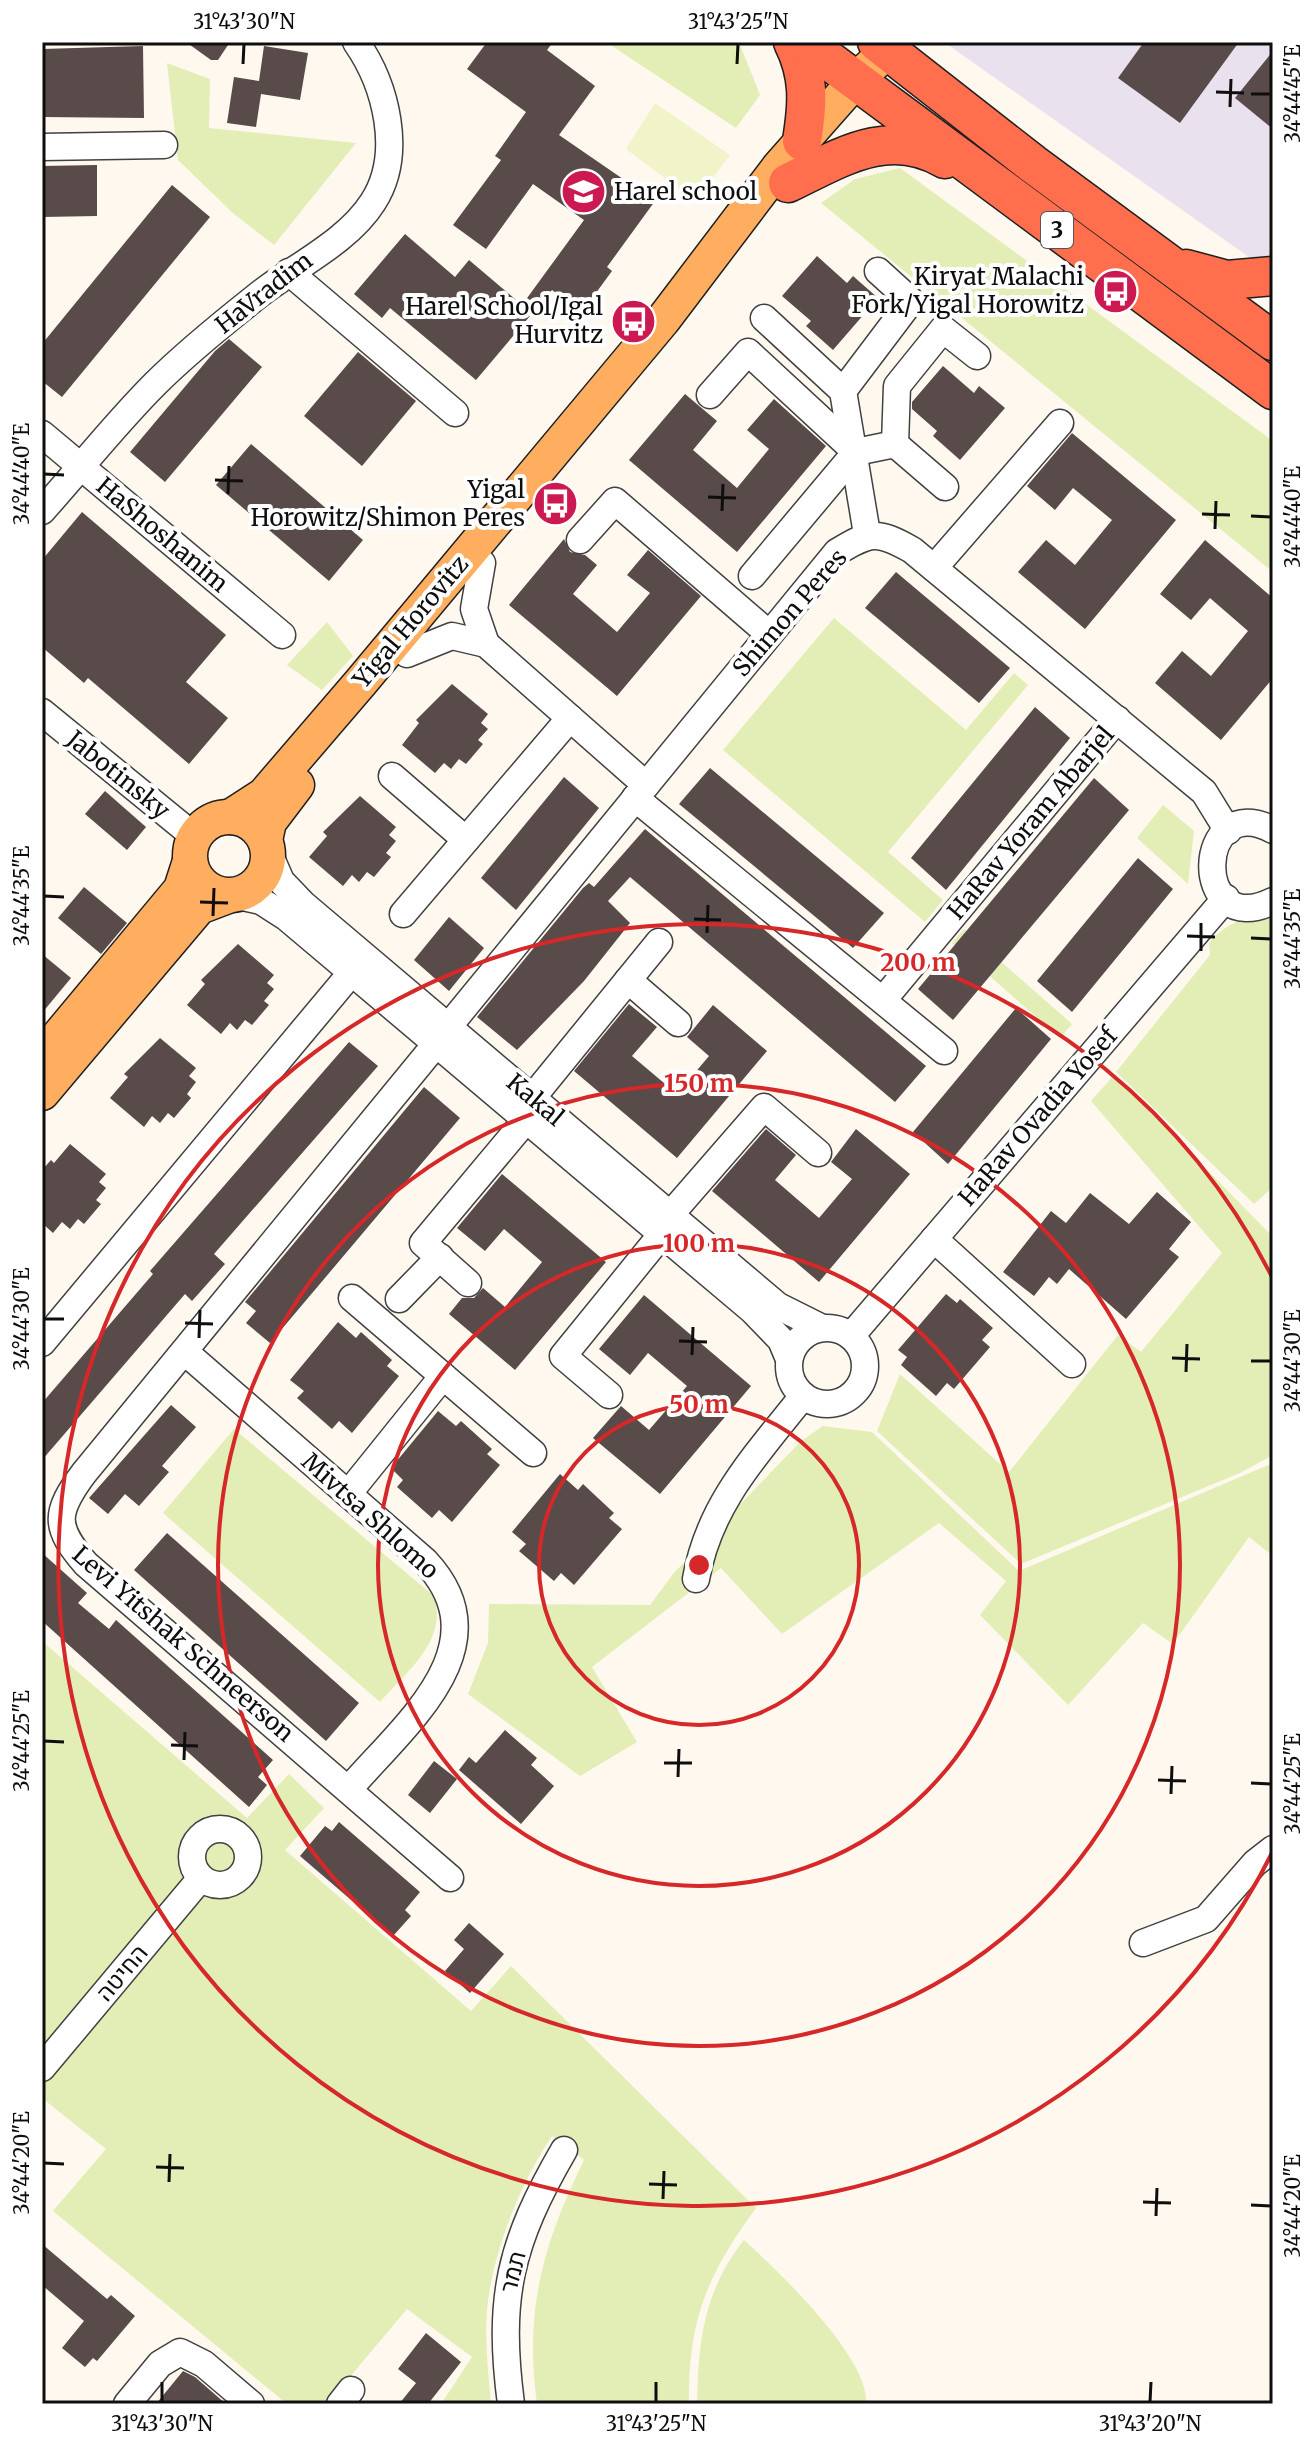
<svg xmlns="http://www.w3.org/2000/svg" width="1315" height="2446" viewBox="0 0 1315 2446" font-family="Merriweather,Heebo,serif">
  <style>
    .industrial { fill: #e9e2ee }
    .green { fill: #e2eeb5 }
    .pitch { fill: #f0f4c8 }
    .building { fill: #584b49 }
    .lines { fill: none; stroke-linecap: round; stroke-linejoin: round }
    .minor-casing { stroke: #414141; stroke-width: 29 }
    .major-casing { stroke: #1f1f1f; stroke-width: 37 }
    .highway-casing { stroke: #1f1f1f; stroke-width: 41 }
    .minor { stroke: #fff; stroke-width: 26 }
    .major { stroke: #ffad5f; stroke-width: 34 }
    .highway { stroke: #ff6f4d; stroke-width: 38 }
    .ticks { fill: none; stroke: #0e0e0e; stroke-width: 3 }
    .ring { fill: none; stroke: #d62828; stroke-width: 4 }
    .labels { text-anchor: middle; stroke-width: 8; stroke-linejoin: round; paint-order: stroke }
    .shield { fill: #fff; stroke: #565656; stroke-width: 2 }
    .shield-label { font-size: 22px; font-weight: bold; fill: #0e0e0e }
    .poi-label { font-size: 24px; fill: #0e0e0e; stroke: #fff; text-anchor: end }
    .street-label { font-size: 24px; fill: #0e0e0e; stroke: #fff }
    .centre { fill: #d62828; stroke: #fff; stroke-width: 4 }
    .ring-label { font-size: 24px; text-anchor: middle; font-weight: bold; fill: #d62828; stroke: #fff; stroke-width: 8; stroke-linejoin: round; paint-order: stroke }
    .neatline { fill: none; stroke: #0e0e0e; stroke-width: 3 }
    .ticks-label { font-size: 20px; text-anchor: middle; fill: #0e0e0e }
  </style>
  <rect width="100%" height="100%" fill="#fff8ef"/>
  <path class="industrial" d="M944,42h329v232z"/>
  <g class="green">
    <path d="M606,42h133l21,53 -24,33z"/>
    <path d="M167,63l43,16 -1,49 147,15 -82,102 -40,-31 -56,-54z"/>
    <path d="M900,168l373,273v131l-452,-369 34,-24z"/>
    <path d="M834,618l132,112 48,-57 14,12 -140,167 55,48 -18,22 -202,-172z"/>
    <path d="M327,622l26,34 -31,34 -35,-25z"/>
    <path d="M1163,805l31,26 -6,53 -51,-46z"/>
    <path d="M1273,913v274l-19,17 -138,-132 94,-117 -1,-12c18,-22 37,-25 64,-30z"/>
    <path d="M964,929l108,95 -12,14 -108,-95z"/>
    <path d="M1114,1075l159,162v218l-31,17 -221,92 -144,-133 23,-57 109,98 109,-137 23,17 81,-99 -131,-152z"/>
    <path d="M823,1426l49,6 147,139 254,-108v93l-24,-19 -76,107 -30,-21 -75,82 -88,-90 26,-34 -67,-58 -157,111 -61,-66 -129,99 45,75 -57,34 -112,-82 20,-51 1,-39 161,1 23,-31 128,-133z"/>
    <path d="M234,1429l200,167c14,45 -27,75 -54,106l-217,-189z"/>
    <path d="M42,1641l205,177 42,-44 35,34 -39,42 186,161 40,-45 245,242c-49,67 -68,112 -67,196h-152c-13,-94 6,-160 47,-244l-32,-24c-30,45 -54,103 -63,158 -6,36 -1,74 2,110h-44l-4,-3 29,-44 -65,-48 -80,95h-40l-234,-193 53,-62 -64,-51z"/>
    <path d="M744,2240c33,30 126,118 122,164h-169c1,-62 7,-114 47,-164z"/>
  </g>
  <path class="pitch" d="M655,103l75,52 -35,46 -69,-52z"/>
  <g class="building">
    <path d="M186,42h44l-12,18h-7z"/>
    <path d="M487,42h66l-6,8 48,36 -36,49 96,66 -48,66 5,4 -30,41 -30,-22 -76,90 -86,-72 -8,10 -28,-24 51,-60 50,43 14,-17 53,45 62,-85 -51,-36 -47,65 -33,-24 48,-65 -6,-4 31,-44 -59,-43z"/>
    <path d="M1144,42h95l-59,81 -62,-45z"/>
    <path d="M143,46l1,72 -102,-1v-68z"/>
    <path d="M264,46l44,7 -8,47 -39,-6 -5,33 -29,-4 7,-46 25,4z"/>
    <path d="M1273,51v78l-38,-31z"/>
    <path d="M97,165v51l-55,1v-51z"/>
    <path d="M172,185l38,32 -148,180 -20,-16v-37z"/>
    <path d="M817,256l30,27 6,-7 25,22 -45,52 -27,-24 5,-5 -29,-25z"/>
    <path d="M229,339l33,28 -97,115 -35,-30 85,-101z"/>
    <path d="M358,352l58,49 -54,65 -58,-50z"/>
    <path d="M943,366l31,27 5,-7 26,22 -45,52 -27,-24 4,-5 -25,-22v-7z"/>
    <path d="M685,394l32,27 -24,29 44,38 32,-39 -22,-19 27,-31 52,47 -89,106 -108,-92z"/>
    <path d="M1072,433l104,87 -91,109 -67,-57 28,-32 29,25 37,-45 -39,-32 -18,22 -28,-24z"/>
    <path d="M251,444l112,96 -34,41 -113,-96z"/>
    <path d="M82,512l144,123 -40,47 42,36 -39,46 -101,-86 -4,5 -42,-36v-87z"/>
    <path d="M564,539l6,13 15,3 12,10 -24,29 44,38 33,-39 -23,-18 21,-25 53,46 -84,100 -108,-91z"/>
    <path d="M1205,540l68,58v80l-52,62 -66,-57 27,-32 29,25 37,-45 -38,-33 -19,22 -31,-26z"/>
    <path d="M896,572l114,96 -31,35 -114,-95z"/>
    <path d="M452,684l36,30 -7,9 7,6 -10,11 5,4 -17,20 -7,-5 -8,10 -7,-6 -9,10 -33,-28 17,-22 -3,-3z"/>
    <path d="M1035,707l35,31 -124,152 -35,-32z"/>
    <path d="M710,768l174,145 -31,35 -174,-144z"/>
    <path d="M564,777l35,31 -83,102 -35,-32z"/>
    <path d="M1094,778l35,32 -176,210 -35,-31z"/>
    <path d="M105,791l41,36 -19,23 -42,-36z"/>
    <path d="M360,796l36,31 -7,8 7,6 -10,12 5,4 -17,20 -7,-5 -8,10 -7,-7 -9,11 -34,-29 18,-21 -4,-4z"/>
    <path d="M645,829l281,237 -31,36 -265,-225 -22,24 22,22 -46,58 -67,69 -40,-33 106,-129 6,-5 5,4z"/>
    <path d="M1138,858l35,31 -101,123 -35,-31z"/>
    <path d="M84,887l43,36 -26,31 -43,-36z"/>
    <path d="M449,917l35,31 -35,43 -35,-31z"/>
    <path d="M238,944l36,31 -7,8 7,6 -10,12 5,4 -17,20 -7,-5 -8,10 -7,-7 -9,11 -34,-29 18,-21 -4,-4z"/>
    <path d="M42,954l29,24 -29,35z"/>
    <path d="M629,1004l28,23 -25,29 45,38 32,-38 -22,-19 26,-32 54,46 -90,107 -103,-87z"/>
    <path d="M1016,1008l35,31 -103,125 -35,-32z"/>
    <path d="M160,1038l36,30 -7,8 7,6 -9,12 4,4 -17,20 -6,-5 -8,10 -8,-7 -8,11 -34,-29 18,-21 -4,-3z"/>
    <path d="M349,1042l29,24 -164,188 11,10 -33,37 -7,-7 -143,166v-57l111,-129 -3,-3z"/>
    <path d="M424,1087l36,31 -190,225 -24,-20 10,-12 -11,-9z"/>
    <path d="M766,1129l30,26 -21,25 44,38 33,-39 -21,-17 25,-33 54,45 -91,108 -107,-91z"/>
    <path d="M70,1144l36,30 -7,8 7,6 -10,12 5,4 -17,20 -6,-5 -8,10 -8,-7 -9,11 -11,-10v-53l9,-10 3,3z"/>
    <path d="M502,1174l104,88 -91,108 -66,-56 13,-16h12l9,-10 22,19 37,-45 -38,-33 -19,22 -28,-23z"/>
    <path d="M1157,1192l34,30 -22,27 10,8 -53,62 -57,-50 -12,15 -8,-7 -15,19 -31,-24 48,-61 15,12 24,-30 39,31z"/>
    <path d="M946,1294l11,9 3,-4 33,29 -11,12 8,7 -36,42 -7,-6 -11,13 -35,-31 6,-8 -9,-7z"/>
    <path d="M644,1295l107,91 -91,108 -67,-56 28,-32 28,24 38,-44 -39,-33 -18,22 -31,-26z"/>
    <path d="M338,1322l18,16 5,-6 31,28 -5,6 12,10 -47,57 -13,-12 -7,8 -35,-31 7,-7 -14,-11z"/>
    <path d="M171,1405l25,22 -34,39 7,6 -30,34 -14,-12 -17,20 -19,-16z"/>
    <path d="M438,1411l18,15 5,-5 31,28 -5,5 13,11 -48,57 -13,-12 -7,8 -35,-31 6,-7 -12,-12z"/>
    <path d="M560,1474l18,16 5,-6 31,29 -5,5 13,11 -48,56 -13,-12 -7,8 -35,-30 7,-7 -14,-12z"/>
    <path d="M167,1533l192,170 -33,38 -192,-171z"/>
    <path d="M42,1553l45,40 -9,10 31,26 7,-9 157,140 -15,17 9,8 -18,22 -207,-186z"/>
    <path d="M505,1730l32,28 -6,7 23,21 -33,38 -62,-54 10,-13 7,6z"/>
    <path d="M434,1761l23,18 -27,34 -22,-18z"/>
    <path d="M339,1822l81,70 -15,18 6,6 -18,20 -93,-80 25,-30 7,5z"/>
    <path d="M469,1923l35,31 -34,39 -25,-22 19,-22 -10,-9z"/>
    <path d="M42,2244l65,55 4,-4 24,21 -38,45 -4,-3 -8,9 -23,-19 22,-27 -42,-36z"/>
    <path d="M426,2333l35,29 -33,42h-29l17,-21 -18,-14z"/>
    <path d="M183,2371l12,6 31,27h-70z"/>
  </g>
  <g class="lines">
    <defs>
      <g id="minor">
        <path d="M42,147l122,-2"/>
        <path d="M289,272l166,141"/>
        <path d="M764,318l79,73 24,143"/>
        <path d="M843,391l68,-90 -33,-30"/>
        <path d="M710,395l38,-43 108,100"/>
        <path d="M42,434l240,201"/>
        <path d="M895,444l2,-58 46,-57 34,27"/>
        <path d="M42,511c38,-42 73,-87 113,-127 31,-31 67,-60 101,-87 37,-30 91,-54 117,-95 31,-48 13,-117 -17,-160"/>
        <path d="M580,540l35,-39 154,133"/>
        <path d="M482,563l-8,46 12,35"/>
        <path d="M934,568l126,-145"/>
        <path d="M752,576l104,-124 39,-8 50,43"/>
        <path d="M407,654l45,-18 34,8 160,141"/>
        <path d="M42,712l153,125"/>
        <path d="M392,776l74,64"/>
        <path d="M635,798l309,253"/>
        <path d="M1273,830c-79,-42 -83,112 0,71"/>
        <path d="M268,851l13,30 22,23 475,402 44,22"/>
        <path d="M234,895l27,6 25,16 466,393 29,30 8,19"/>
        <path d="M403,914l167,-196"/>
        <path d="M628,980l50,43"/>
        <path d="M883,1000l234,-281"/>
        <path d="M448,1027l389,-475c33,-20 40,-22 75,-2l292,242 24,39"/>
        <path d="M436,1044l-352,429c-30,40 -30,54 2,91l364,314"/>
        <path d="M532,1098l127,-156"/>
        <path d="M670,1215l94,-108 54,46"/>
        <path d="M934,1239l138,125"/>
        <path d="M468,1283l-45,-40 103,-123"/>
        <path d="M352,1298l181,155"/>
        <path d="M399,1299l41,-42"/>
        <circle cx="827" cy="1366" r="38"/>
        <path d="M851,1336l375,-438"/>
        <path d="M42,1343l310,-371"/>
        <path d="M185,1352l240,209c80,85 -21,164 -76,228"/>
        <path d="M609,1395l-46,-39 99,-122"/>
        <path d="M348,1494l95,-118"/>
        <path d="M696,1579c13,-75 61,-125 107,-183"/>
        <circle cx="220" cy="1857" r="28"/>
        <path d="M1143,1943l63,-24 49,-56 18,-14"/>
        <path d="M42,2068l159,-190"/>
        <path d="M127,2404l33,-40 20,-12 24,12 47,40"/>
        <path d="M340,2404l11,-14"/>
        <path d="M511,2404c-14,-107 -1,-161 53,-254"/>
      </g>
      <g id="major">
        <circle cx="229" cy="856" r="39"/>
        <path d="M230,817l34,-22 97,-113 302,-362 116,-153 76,-86 33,-31"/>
        <path d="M265,840l4,-18 28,-37"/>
        <path d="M42,1056l139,-167 9,-28"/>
        <path d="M42,1093l157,-186 29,-11"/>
      </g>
      <g id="highway">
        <path d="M793,42c17,34 15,62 9,99"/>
        <path d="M804,42l469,348"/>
        <path d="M877,42l156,122 240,177"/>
        <path d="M788,183c52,-25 100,-57 157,-24"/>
        <path d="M1186,269l41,11 46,-4"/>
      </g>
    </defs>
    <use href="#minor" class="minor-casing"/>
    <use href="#major" class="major-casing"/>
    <use href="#highway" class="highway-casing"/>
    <use href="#minor" class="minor"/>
    <use href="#major" class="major"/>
    <use href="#highway" class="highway"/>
  </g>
  <path class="ticks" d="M243,64l1,-20M737,64l1,-20M1216,92l28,1M1251,94h20M1230,107l1,-28M44,474l20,1M215,480l28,1M228,494l1,-28M708,497l28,1M722,511l1,-27M1202,514l28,1M1251,516l20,1M1215,529l1,-28M44,896l20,1M200,902l28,1M213,916l1,-28M694,919l27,1M707,933l1,-28M1187,936l28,1M1251,938l20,1M1201,951v-28M44,1319h20M185,1323l28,1M199,1338l1,-28M679,1341l28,1M692,1355l1,-28M1172,1358l28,1M1251,1361h20M1186,1372l1,-28M44,1741l20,1M171,1745l27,1M184,1760l1,-28M664,1763h28M678,1777l1,-28M1158,1780l28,1M1251,1783l20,1M1171,1794l1,-28M44,2163l20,1M156,2167l28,1M169,2182l1,-28M649,2184l28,1M663,2199l1,-28M1143,2202l28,1M1251,2205l20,1M1156,2216l1,-28M162,2402v-20M656,2402v-20M1150,2402l1,-20"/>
  <g class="ring">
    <circle cx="699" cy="1565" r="160"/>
    <circle cx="699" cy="1565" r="321"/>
    <circle cx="699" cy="1565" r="481"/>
    <path d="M1273 1851A641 641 0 1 1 1273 1279"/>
  </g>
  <defs>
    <symbol id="school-disc" viewBox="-11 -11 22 22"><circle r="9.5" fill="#cc1952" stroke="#fff"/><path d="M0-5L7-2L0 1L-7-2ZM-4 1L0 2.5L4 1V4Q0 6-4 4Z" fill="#fff"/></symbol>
    <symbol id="bus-disc" viewBox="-11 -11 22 22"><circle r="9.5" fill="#cc1952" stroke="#fff"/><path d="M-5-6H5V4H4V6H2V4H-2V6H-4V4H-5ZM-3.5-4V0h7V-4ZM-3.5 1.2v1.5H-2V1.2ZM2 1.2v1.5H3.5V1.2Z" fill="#fff"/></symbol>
  </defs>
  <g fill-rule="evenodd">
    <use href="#school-disc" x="558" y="166" width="51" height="51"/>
    <use href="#bus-disc" x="1090" y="266" width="51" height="51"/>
    <use href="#bus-disc" x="608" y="296" width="51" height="51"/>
    <use href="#bus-disc" x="530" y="478" width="51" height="51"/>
  </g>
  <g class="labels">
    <rect class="shield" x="1041" y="212" width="32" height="36" rx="6"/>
    <g class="shield-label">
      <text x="1057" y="238">3</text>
    </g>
    <g class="poi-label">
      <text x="614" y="200" text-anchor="start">Harel school</text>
      <text x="1084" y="285">Kiryat Malachi<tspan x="1084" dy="28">Fork/Yigal Horowitz</tspan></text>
      <text x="603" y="315">Harel School/Igal<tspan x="603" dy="28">Hurvitz</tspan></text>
      <text x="525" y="498">Yigal<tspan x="525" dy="28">Horowitz/Shimon Peres</tspan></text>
    </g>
    <g class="street-label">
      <text transform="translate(264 293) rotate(-38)" y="8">HaVradim</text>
      <text transform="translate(162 535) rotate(40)" y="8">HaShoshanim</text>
      <text transform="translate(790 613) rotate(-49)" y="8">Shimon Peres</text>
      <text transform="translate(411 622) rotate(-50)" y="8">Yigal Horovitz</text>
      <text transform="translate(118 775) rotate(39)" y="8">Jabotinsky</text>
      <text transform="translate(1031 823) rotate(-50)" y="8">HaRav Yoram Abarjel</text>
      <text transform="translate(535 1100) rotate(40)" y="8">Kakal</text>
      <text transform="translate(1038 1117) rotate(-49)" y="8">HaRav Ovadia Yosef</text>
      <text transform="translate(370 1516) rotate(42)" y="8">Mivtsa Shlomo</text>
      <text transform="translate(183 1644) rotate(41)" y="8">Levi Yitshak Schneerson</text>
      <text transform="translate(122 1973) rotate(-50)" y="8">החיטה</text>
      <text transform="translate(513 2272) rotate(-76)" y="8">תמר</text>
    </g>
  </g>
  <circle cx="699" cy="1565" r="12" class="centre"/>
  <g class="ring-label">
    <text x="918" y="971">200 m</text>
    <text x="699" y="1092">150 m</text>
    <text x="699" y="1252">100 m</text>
    <text x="699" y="1413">50 m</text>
  </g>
  <rect width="1315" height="2446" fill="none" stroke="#ffffff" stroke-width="88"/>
  <rect x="44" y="44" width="1227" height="2358" class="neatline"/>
  <g class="ticks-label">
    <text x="244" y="29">31°43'30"N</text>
    <text x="738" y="29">31°43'25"N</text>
    <text transform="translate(1293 94) rotate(-90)" y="7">34°44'45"E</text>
    <text transform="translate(22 474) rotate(-90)" y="7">34°44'40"E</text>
    <text transform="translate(1293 517) rotate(-90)" y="7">34°44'40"E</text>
    <text transform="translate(22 896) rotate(-90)" y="7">34°44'35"E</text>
    <text transform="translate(1293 939) rotate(-90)" y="7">34°44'35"E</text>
    <text transform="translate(22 1319) rotate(-90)" y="7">34°44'30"E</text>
    <text transform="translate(1293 1361) rotate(-90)" y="7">34°44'30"E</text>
    <text transform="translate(22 1741) rotate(-90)" y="7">34°44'25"E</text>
    <text transform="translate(1293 1784) rotate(-90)" y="7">34°44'25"E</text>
    <text transform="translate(22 2163) rotate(-90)" y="7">34°44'20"E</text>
    <text transform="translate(1293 2206) rotate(-90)" y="7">34°44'20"E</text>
    <text x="162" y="2431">31°43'30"N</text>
    <text x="656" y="2431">31°43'25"N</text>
    <text x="1150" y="2431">31°43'20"N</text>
  </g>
</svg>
